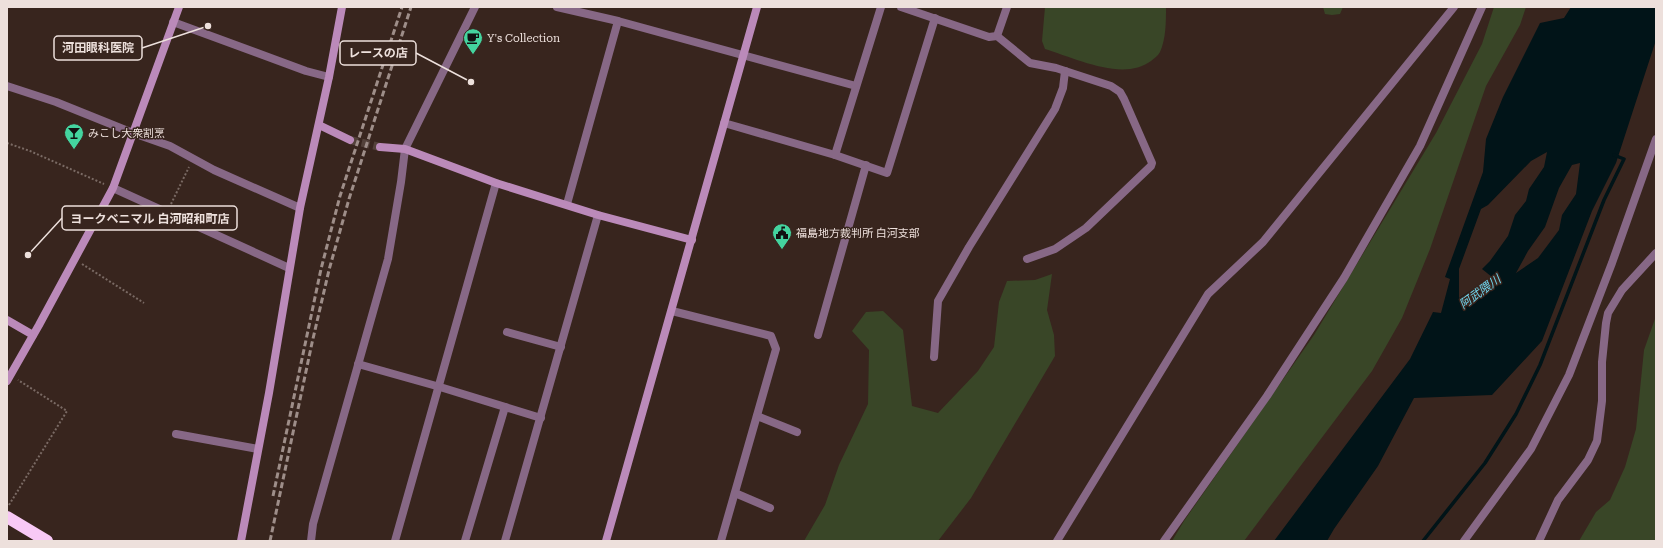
<svg xmlns="http://www.w3.org/2000/svg" width="1663" height="548" viewBox="0 0 1663 548" font-family="'Roboto Serif','Noto Sans JP',serif">
  <style>
    .green { fill: #394627 }
    .water { fill: #011418; fill-rule: evenodd }
    .lines { fill: none; stroke-linecap: round; stroke-linejoin: round }
    .stream { stroke: #011418; stroke-width: 3.5 }
    .secondary-tunnel { stroke: #53413a; stroke-width: 8; stroke-dasharray: 8 4; stroke-linecap: butt }
    .path { stroke: #7a6a64; stroke-width: 2; stroke-dasharray: 2 2; stroke-linecap: butt }
    .street { stroke: #876886; stroke-width: 8 }
    .secondary { stroke: #bb8aba; stroke-width: 8 }
    .highway { stroke: #f8c9f6; stroke-width: 12 }
    .rail { stroke: #9e8e89; stroke-width: 3; stroke-dasharray: 6 3; stroke-linecap: butt }
    .labels { text-anchor: middle; stroke-width: 3; stroke-linejoin: round; paint-order: stroke }
    .poi-label { font-size: 11px; fill: #ede0dc; stroke: #38251e; text-anchor: start }
    .water-label { font-size: 12px; font-style: italic; fill: #6ed5ed; stroke: #38251e }
    .leader { fill: none; stroke: #ede0dc; stroke-width: 1.5 }
    .callout-dot { fill: #ede0dc; stroke: #38251e; stroke-width: 1.5 }
    .callout { fill: #38251e; stroke: #ede0dc; stroke-width: 1.5 }
    .callout-label { font-size: 12px; text-anchor: middle; font-weight: bold; fill: #ede0dc }
  </style>
  <rect width="100%" height="100%" fill="#38251e"/>
  <g class="green">
    <path d="M1045,7h121c0,15 0,32 -6,45 -2,4 -6,6 -9,9 -28,21 -76,-3 -106,-12l-3,-8z"/>
    <path d="M1323,7h20l-3,7 -8,1 -7,-1z"/>
    <path d="M1494,7h32l-6,18 -34,61 -56,163 -28,69 -30,53 -128,170h-72l12,-20 130,-186 122,-202 46,-89z"/>
    <path d="M1052,274l-5,36 7,25 1,21 -84,142 -33,43h-134l21,-36 14,-40 29,-61 1,-54 -17,-19 14,-19 17,-1 20,19 9,76 26,7 40,-42 16,-24 5,-45 8,-21 28,-1z"/>
    <path d="M1656,316v225h-77l17,-29 14,-12 15,-33 11,-38 8,-79z"/>
  </g>
  <path class="water" d="M1571,7h85v33l-40,123 -24,48 -50,130 -50,54 -78,3 -36,68 -44,63 -7,12h-53l136,-182 23,-47 8,1 9,-34 -5,-2 38,-105 3,-33 17,-42 37,-74 24,-5zM1547,152l-3,15 -15,22 -3,12 -11,14 -7,21 -18,25 -8,8 10,8 -33,21v-29l22,-60 7,-4 43,-44zM1580,163l-4,31 -14,21 -3,15 -21,28 -22,15 12,-22 17,-24 14,-39 13,-23z"/>
  <g class="lines">
    <path class="stream" d="M1423,541l62,-78 31,-49 24,-49 64,-165 20,-41 -10,-4"/>
    <path class="secondary-tunnel" d="M350,140l30,7"/>
    <g class="path">
      <path d="M7,143l23,8 74,33"/>
      <path d="M171,204l18,-37"/>
      <path d="M82,264l62,39"/>
      <path d="M9,505l58,-94 -49,-31"/>
    </g>
    <g class="street">
      <path d="M557,7l61,14 238,65"/>
      <path d="M901,7l88,30 8,-1 33,27 26,5 55,18 9,6 4,7 28,64 -1,3 -65,62 -31,21 -28,10"/>
      <path d="M173,22l133,49 23,6"/>
      <path d="M997,36l10,-29"/>
      <path d="M7,86l49,16 77,31 37,13 44,24 86,38"/>
      <path d="M724,123l111,32 52,18 48,-155"/>
      <path d="M835,155l46,-148"/>
      <path d="M113,188l176,80"/>
      <path d="M567,204l51,-183"/>
      <path d="M672,311l99,25 5,13 -55,192"/>
      <path d="M507,332l54,15"/>
      <path d="M818,335l48,-170"/>
      <path d="M934,357l4,-56 31,-54 86,-138 8,-21 2,-17"/>
      <path d="M358,364l82,23 101,31"/>
      <path d="M757,416l40,16"/>
      <path d="M176,434l82,15"/>
      <path d="M735,493l35,15"/>
      <path d="M311,541l2,-17 75,-265 13,-77 4,-33 70,-142"/>
      <path d="M395,541l101,-358"/>
      <path d="M465,541l40,-134"/>
      <path d="M505,541l93,-326"/>
      <path d="M1057,541l151,-247 55,-52 191,-235"/>
      <path d="M1164,541l103,-145 77,-118 76,-132 62,-139"/>
      <path d="M1464,541l67,-92 38,-74 43,-112 44,-124"/>
      <path d="M1539,541l19,-41 30,-40 9,-19 5,-40v-39l4,-39 2,-10 14,-23 34,-37"/>
    </g>
    <g class="secondary">
      <path d="M319,125l31,15"/>
      <path d="M380,147l25,2 91,34 102,32 94,25"/>
      <path d="M7,320l26,15"/>
      <path d="M7,381l32,-56 74,-137 66,-181"/>
      <path d="M241,541l28,-148 31,-185 29,-131 13,-70"/>
      <path d="M606,541l151,-534"/>
    </g>
    <path class="highway" d="M7,517l40,24"/>
    <g class="rail">
      <path d="M273,496l48,-227 19,-73 62,-189"/>
      <path d="M270,541l42,-198 17,-73 20,-71 62,-192"/>
    </g>
  </g>
  <defs>
    <symbol id="cafe-pin" viewBox="-11 -11 22 30"><path d="M0 17L-7.5 6A9.5 9.5 0 1 1 7.5 6Z" fill="#44d49f" stroke="#38251e"/><path d="M-5.5-4.5H6V0H3Q3 3.5 0 3.5H-2.5Q-5.5 3.5-5.5 0ZM3-3.2v2h1.7v-2ZM-6 4.5H4V6H-6Z" fill="#111"/></symbol>
    <symbol id="bar-pin" viewBox="-11 -11 22 30"><path d="M0 17L-7.5 6A9.5 9.5 0 1 1 7.5 6Z" fill="#44d49f" stroke="#38251e"/><path d="M-6-5H6L.8 .8V4.5H3.5V6h-7V4.5H-.8V.8Z" fill="#111"/></symbol>
    <symbol id="civic-pin" viewBox="-11 -11 22 30"><path d="M0 17L-7.5 6A9.5 9.5 0 1 1 7.5 6Z" fill="#44d49f" stroke="#38251e"/><path d="M-.6-6.5H3V-4.5H.6V-3L4-1V1h2V6H-6V1h2V-1L-.6-3ZM-1.2 2.5V6h2.4V2.5Z" fill="#111"/></symbol>
  </defs>
  <g fill-rule="evenodd">
    <use href="#cafe-pin" x="462" y="27" width="22" height="30"/>
    <use href="#bar-pin" x="63" y="122" width="22" height="30"/>
    <use href="#civic-pin" x="771" y="222" width="22" height="30"/>
  </g>
  <g class="labels">
    <g class="poi-label">
      <text x="487" y="42">Y's Collection</text>
      <text x="88" y="137">みこし大衆割烹</text>
      <text x="796" y="237">福島地方裁判所 白河支部</text>
    </g>
    <g class="water-label">
      <text transform="translate(1480 292) rotate(-36)" y="4">阿武隈川</text>
    </g>
  </g>
  <path class="leader" d="M208 26L142 48M471 82L416 53M28 255L62 218"/>
  <g class="callout-dot">
    <circle cx="208" cy="26" r="4"/>
    <circle cx="471" cy="82" r="4"/>
    <circle cx="28" cy="255" r="4"/>
  </g>
  <g class="callout">
    <rect x="54" y="36" width="88" height="24" rx="4"/>
    <rect x="340" y="41" width="76" height="24" rx="4"/>
    <rect x="62" y="206" width="175" height="24" rx="4"/>
  </g>
  <g class="callout-label">
    <text x="98" y="52">河田眼科医院</text>
    <text x="378" y="57">レースの店</text>
    <text x="150" y="223">ヨークベニマル 白河昭和町店</text>
  </g>
  <rect width="1663" height="548" fill="none" stroke="#ede0dc" stroke-width="16"/>
</svg>
